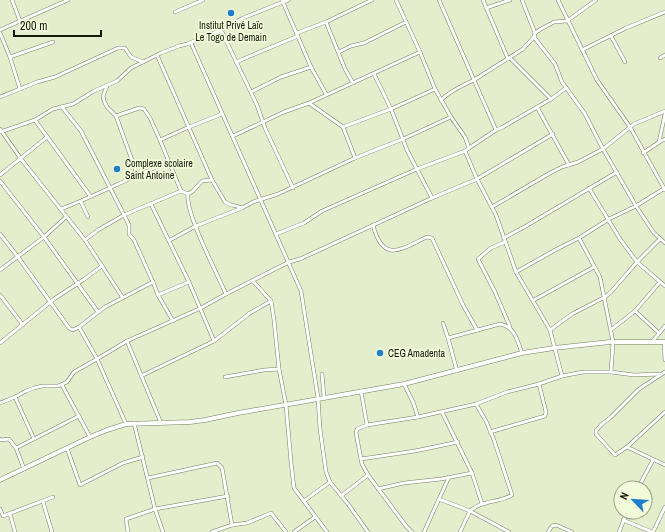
<svg xmlns="http://www.w3.org/2000/svg" width="665" height="532" viewBox="0 0 665 532" font-family="'Archivo Narrow',sans-serif">
  <style>
    .lines { fill: none; stroke-linecap: round; stroke-linejoin: round }
    .street-casing { stroke: #757e60; stroke-width: 4 }
    .secondary-casing { stroke: #757e60; stroke-width: 5 }
    .street { stroke: #fff; stroke-width: 3 }
    .secondary { stroke: #fff; stroke-width: 4 }
    .poi-dot { fill: #1e7eca; stroke: #f1fcda; stroke-width: 1.5 }
    .labels { text-anchor: middle; stroke-width: 3.5; stroke-linejoin: round; paint-order: stroke }
    .poi-label { font-size: 10px; fill: #14170b; stroke: #f1fcda; text-anchor: start }
  </style>
  <rect width="100%" height="100%" fill="#e4eecd"/>
  <g class="lines">
    <defs>
      <g id="street">
        <path d="M12,0l8,21"/>
        <path d="M282,0l29,67 15,27"/>
        <path d="M439,0l35,80c-12,6 -23,10 -33,20"/>
        <path d="M483,0l25,59"/>
        <path d="M522,0l13,33"/>
        <path d="M558,0l39,80 33,47 35,63"/>
        <path d="M486,8l24,-8"/>
        <path d="M175,12l28,-12"/>
        <path d="M326,22l19,47 8,14"/>
        <path d="M0,30l68,-30"/>
        <path d="M221,30l36,75 8,23 28,60"/>
        <path d="M0,33l10,24 10,32"/>
        <path d="M297,33l29,-11 46,-22"/>
        <path d="M611,36l14,26"/>
        <path d="M534,37l21,27 7,18 23,32 18,35 33,57 18,27 11,10"/>
        <path d="M191,43l110,248 17,107 2,31 6,43 4,10 18,22 20,28"/>
        <path d="M582,50l44,-22 39,-16"/>
        <path d="M339,52l12,-6 13,-3 42,-21"/>
        <path d="M157,55l55,125 13,22c5,4 11,3 17,6l11,-6 25,-8 77,-36 48,-19 48,-22"/>
        <path d="M10,57l43,-15"/>
        <path d="M510,58l41,41"/>
        <path d="M660,58l5,-3"/>
        <path d="M236,62l62,-26"/>
        <path d="M374,74l17,35 16,41 25,48"/>
        <path d="M107,86l-4,10 1,5 3,6 9,9 21,58"/>
        <path d="M251,92l30,-15 30,-10"/>
        <path d="M0,97l37,-15 18,-5 63,-29h7l6,9 12,5"/>
        <path d="M309,103l34,24 12,31"/>
        <path d="M62,107l19,24 43,84 57,-24"/>
        <path d="M537,107l32,58"/>
        <path d="M116,116l23,-8 5,1 6,9 10,22"/>
        <path d="M35,120l56,77"/>
        <path d="M343,127l48,-18 44,-20"/>
        <path d="M0,129l21,30 64,81 38,58"/>
        <path d="M496,130l-22,-50 49,-31 11,-12 1,-4 6,-4 13,-7 13,-1 29,-21"/>
        <path d="M0,132l35,-12 18,-11 20,-5 21,-13 23,-10 14,-13 30,-15 18,-7 8,-2 34,-14 22,-12 40,-16"/>
        <path d="M233,136l51,-24 25,-9 111,-51"/>
        <path d="M659,142l6,-28"/>
        <path d="M469,148l27,-18 7,-3 48,-28 15,-11"/>
        <path d="M465,151l12,28 19,36 20,57 34,58 12,46"/>
        <path d="M643,153l18,-12 4,-2"/>
        <path d="M169,162l-9,-22 29,-13 33,-13"/>
        <path d="M0,175l47,-38"/>
        <path d="M0,181l44,56 54,75"/>
        <path d="M589,188l31,51 17,23 28,24"/>
        <path d="M188,194c-3,19 29,79 38,100"/>
        <path d="M81,202l7,15"/>
        <path d="M151,204l38,78 25,59"/>
        <path d="M492,207l58,-34 12,-6 16,-5 25,-13 31,-25 31,-13"/>
        <path d="M61,209c37,-14 71,-33 108,-47l12,29 7,3 5,-3 9,-10 10,-1"/>
        <path d="M373,225c10,39 28,24 54,12l5,1 31,67 14,25"/>
        <path d="M0,234l18,23 51,71 4,2 6,-3 26,-20 48,-25"/>
        <path d="M276,234l28,-11 18,-12 95,-42 48,-18 4,-3 -4,-11 -14,-20 -16,-28 -15,-37 -24,-52"/>
        <path d="M504,238l22,-12 91,-54"/>
        <path d="M579,238l21,39 13,65 -2,30"/>
        <path d="M85,240l13,-10 26,-15 5,10v9l5,6 19,42 5,13 15,26"/>
        <path d="M170,240l26,-14 46,-18"/>
        <path d="M505,242l-14,6 -13,11 17,33 15,35"/>
        <path d="M0,270l44,-33 22,-20"/>
        <path d="M516,272l41,-23 22,-11 30,-19 27,-13 29,-18"/>
        <path d="M253,281l18,20 3,19 5,49 7,36 5,57 3,26 33,44"/>
        <path d="M0,295l23,30"/>
        <path d="M158,295l31,-13"/>
        <path d="M534,300l60,-33"/>
        <path d="M635,311l24,22"/>
        <path d="M443,323l5,15 9,33"/>
        <path d="M79,327l18,32 29,65"/>
        <path d="M612,329l23,-18 25,-29"/>
        <path d="M550,330l22,-16 33,-17 6,-5 26,-30 23,-23"/>
        <path d="M448,338l52,-14c15,3 17,16 22,29"/>
        <path d="M127,341l34,82"/>
        <path d="M652,342l13,-16"/>
        <path d="M664,342l1,18"/>
        <path d="M0,343l54,-44 29,-19 19,-14"/>
        <path d="M665,372l-26,17 -28,28 -10,8 -5,6v3l19,21 12,-8 38,-35"/>
        <path d="M322,374l2,23"/>
        <path d="M141,376l73,-35 36,-28 21,-12"/>
        <path d="M225,377l39,-7 15,-1"/>
        <path d="M404,384l9,18 5,15"/>
        <path d="M62,385l28,52"/>
        <path d="M361,391l6,34 -10,4 -1,4 6,31 6,11 38,51 6,6"/>
        <path d="M15,397l19,42"/>
        <path d="M0,403l15,-6 11,-6 8,-3 8,-2h16l9,-4 7,-10 23,-13 30,-18 74,-33 25,-14 63,-32 11,-3 132,-61 45,-19 76,-45"/>
        <path d="M442,412l30,61 10,31"/>
        <path d="M134,423l21,86 8,23"/>
        <path d="M367,425l51,-8 58,-13 31,-12 32,-8 23,-8 21,-4h28l23,3 26,-1"/>
        <path d="M490,432l55,-16 1,-4 -7,-28"/>
        <path d="M0,439l1,1 8,-1 7,9 8,21"/>
        <path d="M627,447l38,18"/>
        <path d="M16,448l63,-32"/>
        <path d="M67,448l13,37 43,-22 20,-6"/>
        <path d="M361,459l54,-8 43,-9"/>
        <path d="M148,478l69,-15 5,5 10,57"/>
        <path d="M638,488l15,-28"/>
        <path d="M378,489l26,-6 37,-4 31,-6"/>
        <path d="M341,496l27,-21"/>
        <path d="M439,499l31,12 39,21"/>
        <path d="M304,501l26,-19"/>
        <path d="M43,502l9,30"/>
        <path d="M0,509l3,7 50,-19"/>
        <path d="M10,514l5,18"/>
        <path d="M623,520l29,12"/>
        <path d="M128,532l-2,-13 29,-10 73,-13"/>
        <path d="M212,532l20,-7 15,-2 24,-10 15,19"/>
        <path d="M294,532l21,-15"/>
        <path d="M424,532l25,-55"/>
        <path d="M460,532l10,-21c12,-11 29,-8 42,-16l-18,-55 -8,-19 -10,-17"/>
        <path d="M548,532l4,-6 4,-1 16,7"/>
        <path d="M619,532l8,-20"/>
        <path d="M653,532l12,-25"/>
      </g>
      <g id="secondary">
        <path d="M283,2l5,-2"/>
        <path d="M0,480l90,-43 17,-7 19,-6 64,-2 15,-2 33,-7 166,-29 118,-31 32,-5 56,-6h55"/>
      </g>
    </defs>
    <use href="#street" class="street-casing"/>
    <use href="#secondary" class="secondary-casing"/>
    <use href="#street" class="street"/>
    <use href="#secondary" class="secondary"/>
  </g>
  <g class="poi-dot">
    <circle cx="231" cy="13" r="4"/>
    <circle cx="117" cy="169" r="4"/>
    <circle cx="380" cy="353" r="4"/>
  </g>
  <g class="labels">
    <g class="poi-label">
      <text x="231" y="29" text-anchor="middle">Institut Privé Laïc<tspan x="231" dy="12">Le Togo de Demain</tspan></text>
      <text x="125" y="167">Complexe scolaire<tspan x="125" dy="12">Saint Antoine</tspan></text>
      <text x="388" y="357">CEG Amadenta</text>
    </g>
  </g>
  <g transform="translate(633 500) rotate(295)"><circle r="19" fill="#f1fcda" stroke="#99a087"/>
  <path d="M0-3L7 15L0 10L-7 15Z" fill="#1e7eca"/>
  <text y="-6" font-size="11" font-weight="bold" text-anchor="middle" fill="#14170b">N</text>
  </g>
  <path d="M14 30v6h87v-6" fill="none" stroke="#14170b" stroke-width="2"/>
  <text x="20" y="30" font-size="12" fill="#14170b" stroke="#f1fcda" stroke-width="3" paint-order="stroke">200 m</text>
</svg>
